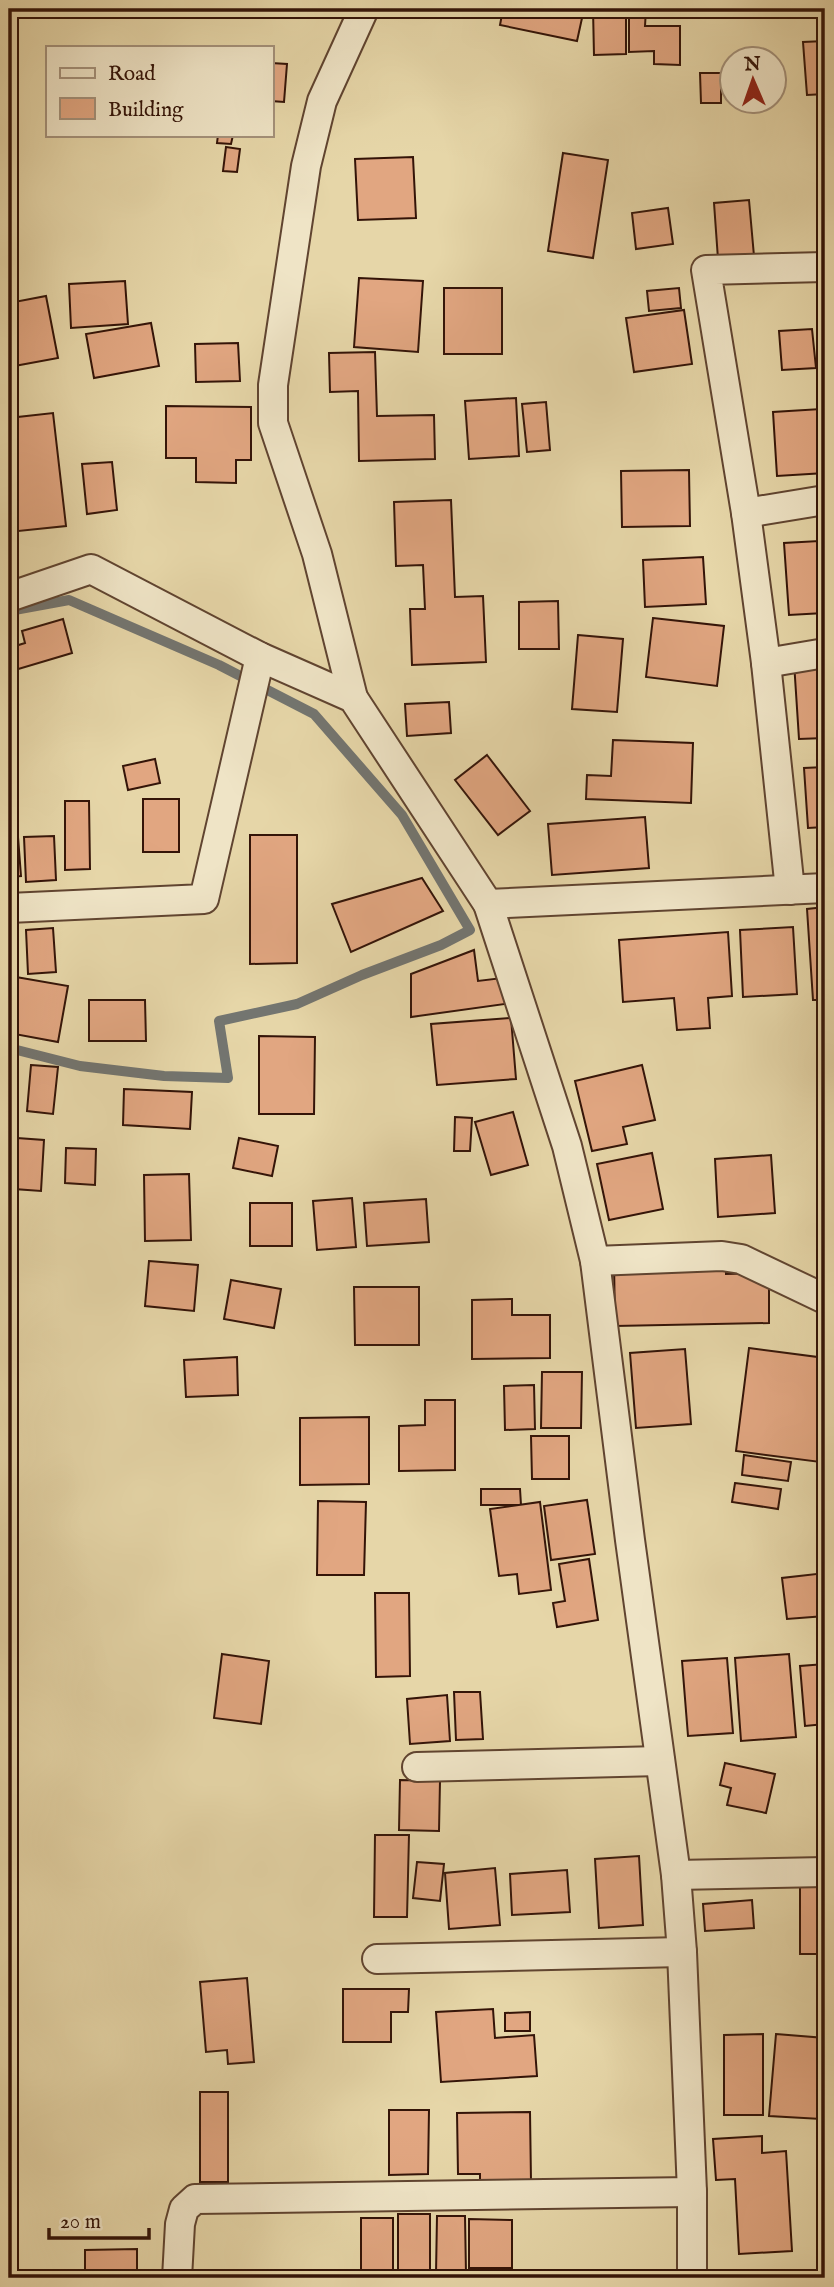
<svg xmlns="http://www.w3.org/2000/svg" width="834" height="2287" viewBox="0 0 834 2287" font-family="'IM FELL English',serif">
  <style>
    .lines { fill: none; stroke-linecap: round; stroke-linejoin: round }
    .stream { stroke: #737570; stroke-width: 10 }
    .building { fill: #e1a681; stroke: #341408; stroke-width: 2 }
    .street-casing { stroke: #604430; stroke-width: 32 }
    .street { stroke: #efe4c6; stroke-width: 28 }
  </style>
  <rect width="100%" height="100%" fill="#e6d6a8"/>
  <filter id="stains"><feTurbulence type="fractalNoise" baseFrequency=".00286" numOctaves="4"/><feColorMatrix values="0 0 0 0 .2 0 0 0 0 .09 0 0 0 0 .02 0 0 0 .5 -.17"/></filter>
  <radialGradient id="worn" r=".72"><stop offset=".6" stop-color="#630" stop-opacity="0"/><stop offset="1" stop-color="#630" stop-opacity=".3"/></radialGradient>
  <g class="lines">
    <path class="stream" d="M9,611l60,-11 150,65 95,49 88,101 68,115 -29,15 -79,30 -65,29 -78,17 9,57 -64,-2 -84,-10 -71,-18"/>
  </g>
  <g class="building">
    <path d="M503,9h81l-7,32 -77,-16z"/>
    <path d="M593,9h33v45l-32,1z"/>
    <path d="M629,9h17l-1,17h35v39l-26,-1v-13l-25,1z"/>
    <path d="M825,41v53l-18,1 -4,-53z"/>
    <path d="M271,63l16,1 -3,38 -13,-1z"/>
    <path d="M700,73h21v30h-20z"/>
    <path d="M218,135h15l-2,9 -14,-1z"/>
    <path d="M226,147l14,2 -3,23 -14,-1z"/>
    <path d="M563,153l45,7 -15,98 -45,-7z"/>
    <path d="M413,157l3,61 -58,2 -3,-61z"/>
    <path d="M749,200l5,56 -36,3 -4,-56z"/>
    <path d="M668,208l5,36 -37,5 -4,-36z"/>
    <path d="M359,278l64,3 -5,71 -64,-5z"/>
    <path d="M125,281l3,43 -57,4 -2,-44z"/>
    <rect x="444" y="288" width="58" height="66"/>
    <path d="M679,288l2,20 -32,3 -2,-20z"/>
    <path d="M46,296l12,62 -49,9v-64z"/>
    <path d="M684,310l8,54 -58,8 -8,-54z"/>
    <path d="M151,323l8,43 -65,12 -8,-44z"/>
    <path d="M812,329l4,39 -34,2 -3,-39z"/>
    <path d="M238,343l2,38 -44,1 -1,-38z"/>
    <path d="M375,352l2,64 57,-1 1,44 -76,2 -1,-70 -28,1 -1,-39z"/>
    <path d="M516,398l3,58 -50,3 -4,-58z"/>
    <path d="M546,402l4,48 -23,2 -5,-48z"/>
    <path d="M166,406l85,1v53h-15v23l-40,-1v-24h-30z"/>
    <path d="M821,409l4,64 -48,3 -4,-64z"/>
    <path d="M53,413l13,113 -57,6v-114z"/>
    <path d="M112,462l5,48 -30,4 -5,-50z"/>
    <path d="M689,470l1,56 -68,1 -1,-56z"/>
    <path d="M451,500l4,97 28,-1 3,66 -74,3 -2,-56h15l-2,-44 -27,1 -2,-64z"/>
    <path d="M819,541l5,72 -35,2 -5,-72z"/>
    <path d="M703,557l3,47 -61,3 -2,-47z"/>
    <path d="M558,601l1,48h-40v-47z"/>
    <path d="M653,618l71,8 -7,60 -71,-9z"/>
    <path d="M63,619l9,34 -57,17 -6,-22 16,-5 -3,-12z"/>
    <path d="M578,635l45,4 -6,73 -45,-3z"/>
    <path d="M825,660v78l-26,1 -5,-77z"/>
    <path d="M449,702l2,31 -44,3 -2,-32z"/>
    <path d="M613,740l80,3 -2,60 -105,-4 1,-24 24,1z"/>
    <path d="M487,755l43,56 -32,24 -43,-55z"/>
    <path d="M155,759l5,24 -32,7 -5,-24z"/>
    <path d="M825,767v60l-17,1 -4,-60z"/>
    <rect x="143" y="799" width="36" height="53"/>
    <path d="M65,801h24l1,68 -25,1z"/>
    <path d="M645,817l4,51 -97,7 -4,-51z"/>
    <path d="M250,835h47v128l-47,1z"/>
    <path d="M54,836l2,44 -30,2 -2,-45z"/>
    <path d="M18,837l3,39 -12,1v-39z"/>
    <path d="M422,878l21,33 -92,41 -19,-48z"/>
    <path d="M825,907v93h-12l-6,-91z"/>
    <path d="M793,927l4,67 -54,3 -3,-67z"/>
    <path d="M53,928l3,44 -28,2 -2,-44z"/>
    <path d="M728,932l4,64 -24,2 2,30 -33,2 -3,-32 -51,4 -4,-62z"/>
    <path d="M474,950l4,31 24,-3 3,26 -94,13v-43z"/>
    <path d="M16,977l52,9 -10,56 -49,-9v-18z"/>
    <path d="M89,1000h56l1,41h-57z"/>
    <path d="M511,1018l5,61 -79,6 -6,-61z"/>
    <path d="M259,1036l56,1 -1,77h-55z"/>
    <path d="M31,1065l27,2 -5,47 -26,-3z"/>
    <path d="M642,1065l13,55 -32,7 4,17 -35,7 -17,-70z"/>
    <path d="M124,1089l68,3 -2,37 -67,-4z"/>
    <path d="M513,1112l15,53 -37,10 -16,-53z"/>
    <path d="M455,1117l17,1 -2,33h-16z"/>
    <path d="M17,1138l27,2 -3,51 -27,-2z"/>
    <path d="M239,1138l39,8 -6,30 -39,-8z"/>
    <path d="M66,1148l30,1 -1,36 -30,-2z"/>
    <path d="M652,1153l11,56 -54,11 -12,-56z"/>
    <path d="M771,1155l4,58 -57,4 -3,-58z"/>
    <path d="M189,1174l2,66 -46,1 -1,-66z"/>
    <path d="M352,1198l4,49 -39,3 -4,-49z"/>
    <path d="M426,1199l3,43 -62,4 -3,-43z"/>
    <rect x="250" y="1203" width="42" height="43"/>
    <path d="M726,1260v14l43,-1v50l-154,3 -1,-64z"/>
    <path d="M149,1261l49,4 -4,46 -49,-5z"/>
    <path d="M231,1280l50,9 -7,39 -50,-9z"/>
    <path d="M354,1287h65v58h-64z"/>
    <path d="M512,1299v16h38v43l-78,1v-59z"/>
    <path d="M749,1348l76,10v66l-5,38 -84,-11z"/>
    <path d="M685,1349l6,75 -55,4 -6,-75z"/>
    <path d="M237,1357l1,38 -52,2 -2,-37z"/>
    <path d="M542,1372h40l-1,56h-40z"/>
    <path d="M534,1385l1,44 -30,1 -1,-44z"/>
    <path d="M425,1400h30v70l-56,1v-45l26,-1z"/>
    <path d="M369,1417v67l-69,1v-67z"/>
    <path d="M531,1436h38v43h-37z"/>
    <path d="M744,1455l47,7 -3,19 -46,-6z"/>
    <path d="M735,1483l46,6 -3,20 -46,-7z"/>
    <path d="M481,1489h39l1,16h-40z"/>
    <path d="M587,1500l8,54 -44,6 -7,-54z"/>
    <path d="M318,1501l48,1 -2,73h-47z"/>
    <path d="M540,1502l11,88 -32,4 -2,-20 -18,2 -9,-67z"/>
    <path d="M589,1559l9,61 -41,7 -4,-24 12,-2 -6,-37z"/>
    <path d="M825,1573v43l-38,3 -5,-41z"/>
    <path d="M375,1593h34l1,83 -34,1z"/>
    <path d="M222,1654l47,7 -8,63 -47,-6z"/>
    <path d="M789,1654l7,83 -55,4 -6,-83z"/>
    <path d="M727,1658l6,75 -45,3 -6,-75z"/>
    <path d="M825,1664v60l-20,2 -5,-60z"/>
    <path d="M454,1692h26l3,47 -27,1z"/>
    <path d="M447,1695l3,46 -40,3 -3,-45z"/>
    <path d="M725,1763l50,11 -9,39 -39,-8 4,-17 -11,-3z"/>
    <path d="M400,1780l40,1 -1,50 -40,-1z"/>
    <path d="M375,1835h34l-2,82h-33z"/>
    <path d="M639,1856l4,69 -44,3 -4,-69z"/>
    <path d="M417,1862l27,2 -4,37 -27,-3z"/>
    <path d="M495,1868l5,57 -51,4 -4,-56z"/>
    <path d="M567,1870l3,42 -58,3 -2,-41z"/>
    <path d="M825,1875v79h-25v-78z"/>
    <path d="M752,1900l2,28 -49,3 -2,-27z"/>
    <path d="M247,1978l7,84 -26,2 -1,-14 -21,2 -6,-70z"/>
    <path d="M343,1989h66l-1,23h-17v30h-48z"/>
    <path d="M493,2009l2,29 39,-3 3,41 -96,6 -5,-70z"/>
    <path d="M530,2012v19h-25v-18z"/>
    <path d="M763,2034v81h-39v-80z"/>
    <path d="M776,2034l49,4 -4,81 -52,-3z"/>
    <rect x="200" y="2092" width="28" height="90"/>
    <path d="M389,2110h40l-1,64 -39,1z"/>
    <path d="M530,2112l1,70 -51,1v-9h-22l-1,-61z"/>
    <path d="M762,2136v17l24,-2 6,100 -53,3 -4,-75 -19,1 -3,-41z"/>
    <rect x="398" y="2214" width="32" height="64"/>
    <path d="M437,2216h28l1,58h-30z"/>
    <rect x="361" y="2218" width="32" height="60"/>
    <path d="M469,2219l43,1v48h-43z"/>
    <path d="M137,2249v29h-52v-28z"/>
  </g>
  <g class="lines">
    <defs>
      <g id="street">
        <path d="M746,513l79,-13"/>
        <path d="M9,597l82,-28 169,88 93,41 135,206 79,242 28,115 35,279 46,335 6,77 10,240 -497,7 -11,10 -4,15 -3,54"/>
        <path d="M766,663l59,-10"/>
        <path d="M353,698l-36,-144 -44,-131v-38l33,-219 16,-65 42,-92"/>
        <path d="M790,890l-24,-227 -20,-150 -40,-243 119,-3"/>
        <path d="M488,904l337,-16"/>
        <path d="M9,908l195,-9 56,-242"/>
        <path d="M595,1261l127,-5 19,3 84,40"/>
        <path d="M417,1767l243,-6"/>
        <path d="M676,1875l149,-3"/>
        <path d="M377,1959l305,-7"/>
        <path d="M692,2192v86"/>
      </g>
    </defs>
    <use href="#street" class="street-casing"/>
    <use href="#street" class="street"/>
  </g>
  <rect width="834" height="2287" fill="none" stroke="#e6d6a8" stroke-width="35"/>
  <rect x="10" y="10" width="813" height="2266" fill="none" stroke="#341408" stroke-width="3.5"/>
  <rect x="18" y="18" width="799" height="2252" fill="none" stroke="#341408" stroke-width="2"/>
  <rect x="46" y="46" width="228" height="91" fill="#efe4c6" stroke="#a4917a" stroke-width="2"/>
  <rect x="60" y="68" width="35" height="10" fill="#efe4c6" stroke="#a4917a" stroke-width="2"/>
  <text x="108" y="80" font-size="21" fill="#341408">Road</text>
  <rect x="60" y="98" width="35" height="21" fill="#e1a681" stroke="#a4917a" stroke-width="2"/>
  <text x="108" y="116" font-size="21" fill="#341408">Building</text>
  <g transform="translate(753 80) rotate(358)"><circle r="33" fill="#efe4c6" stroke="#a4917a" stroke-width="2"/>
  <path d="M0-5L12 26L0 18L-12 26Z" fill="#8f2418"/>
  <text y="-10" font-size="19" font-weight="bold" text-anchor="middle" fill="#341408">N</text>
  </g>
  <path d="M49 2228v10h100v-10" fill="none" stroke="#341408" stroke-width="3.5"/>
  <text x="60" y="2228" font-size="21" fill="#341408" stroke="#efe4c6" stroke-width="5" paint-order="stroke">20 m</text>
  <rect width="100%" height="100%" filter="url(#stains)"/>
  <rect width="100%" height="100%" fill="url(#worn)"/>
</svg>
